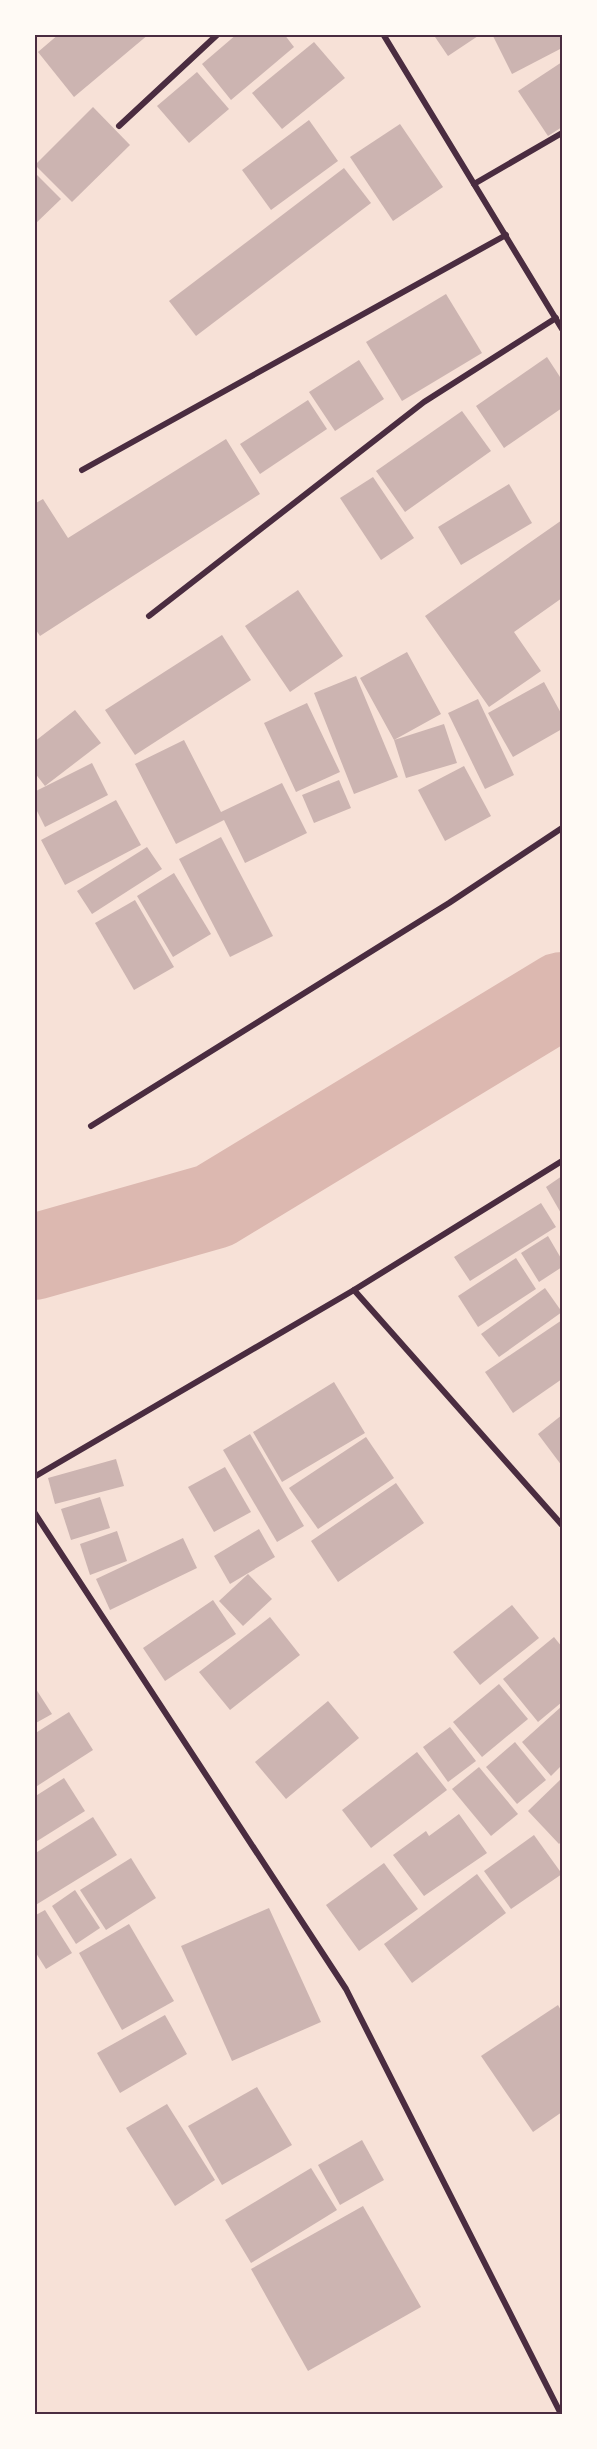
<svg xmlns="http://www.w3.org/2000/svg" width="597" height="2449" viewBox="0 0 597 2449" font-family="'Roboto Condensed',sans-serif">
  <style>
    .lines { fill: none; stroke-linecap: round; stroke-linejoin: round }
    .river { stroke: #dcb8b0; stroke-width: 86 }
    .building { fill: #ccb4b1 }
    .minor { stroke: #4a2c40; stroke-width: 6 }
    .neatline { fill: none; stroke: #4a2c40; stroke-width: 2 }
  </style>
  <rect width="100%" height="100%" fill="#f7e1d7"/>
  <g class="lines">
    <path class="river" d="M34,1257l180,-51 348,-211"/>
  </g>
  <g class="building">
    <path d="M59,34h90l-75,63 -36,-45z"/>
    <path d="M237,34h47l10,13 -63,53 -29,-36z"/>
    <path d="M433,34h48l-33,22z"/>
    <path d="M492,34h70v14l-50,26z"/>
    <path d="M314,42l31,36 -63,51 -30,-36z"/>
    <path d="M562,62v65l-14,9 -30,-45z"/>
    <path d="M197,72l32,37 -40,34 -32,-37z"/>
    <path d="M93,107l37,38 -58,57 -37,-37z"/>
    <path d="M309,120l29,41 -67,49 -29,-40z"/>
    <path d="M400,124l43,63 -50,34 -43,-64z"/>
    <path d="M344,168l27,35 -175,133 -27,-35z"/>
    <path d="M34,172l27,27 -27,26z"/>
    <path d="M446,294l36,59 -80,48 -36,-59z"/>
    <path d="M547,357l15,23v28l-58,40 -28,-42z"/>
    <path d="M359,360l25,39 -49,32 -26,-39z"/>
    <path d="M308,400l19,29 -67,45 -20,-30z"/>
    <path d="M462,411l29,40 -86,61 -29,-41z"/>
    <path d="M226,439l34,55 -220,142 -6,-9v-123l9,-5 25,39z"/>
    <path d="M373,477l41,61 -33,22 -41,-62z"/>
    <path d="M509,484l23,39 -71,42 -23,-38z"/>
    <path d="M562,520v78l-48,34 27,39 -52,36 -64,-91z"/>
    <path d="M298,590l45,66 -53,36 -45,-66z"/>
    <path d="M222,635l29,45 -116,75 -30,-45z"/>
    <path d="M407,652l34,62 -47,26 50,-16 13,39 -51,15 -12,-38 -34,-62z"/>
    <path d="M356,676l42,101 -44,17 -40,-101z"/>
    <path d="M544,682l18,33v14l-49,28 -25,-44z"/>
    <path d="M478,699l36,76 -29,14 -37,-76z"/>
    <path d="M307,703l33,69 -44,20 -32,-69z"/>
    <path d="M75,710l26,33 -56,43 -11,-14v-30z"/>
    <path d="M184,740l37,72 61,-29 25,50 -62,30 -21,-43 -48,24 -41,-80z"/>
    <path d="M92,763l16,32 -63,32 -11,-22v-13z"/>
    <path d="M464,766l27,50 -46,25 -27,-51z"/>
    <path d="M339,780l12,28 -37,15 -12,-28z"/>
    <path d="M116,800l25,45 -76,40 -24,-45z"/>
    <path d="M221,837l52,99 -43,21 -51,-98z"/>
    <path d="M147,847l15,22 -70,45 -15,-23z"/>
    <path d="M174,873l37,61 -38,23 -36,-61z"/>
    <path d="M135,900l39,67 -40,23 -39,-67z"/>
    <path d="M562,1176v39l-16,-28z"/>
    <path d="M541,1203l15,24 -86,54 -16,-24z"/>
    <path d="M548,1236l14,24v7l-23,15 -18,-29z"/>
    <path d="M516,1258l20,31 -58,38 -20,-31z"/>
    <path d="M545,1288l17,24 -63,45 -18,-23z"/>
    <path d="M562,1320v59l-49,34 -28,-41z"/>
    <path d="M334,1382l31,51 -83,49 -29,-50z"/>
    <path d="M562,1415v51l-24,-32z"/>
    <path d="M250,1434l54,92 -27,16 -54,-92z"/>
    <path d="M366,1437l28,41 -76,51 -29,-41z"/>
    <path d="M116,1459l8,27 -69,18 -7,-26z"/>
    <path d="M225,1467l26,45 -37,20 -26,-45z"/>
    <path d="M396,1483l28,40 -86,59 -27,-41z"/>
    <path d="M100,1497l10,31 -39,12 -10,-31z"/>
    <path d="M259,1529l16,28 -45,27 -16,-28z"/>
    <path d="M117,1531l10,30 -37,14 -10,-31z"/>
    <path d="M183,1538l14,30 -87,42 -14,-31z"/>
    <path d="M248,1574l24,25 -29,27 -24,-25z"/>
    <path d="M213,1600l23,34 -71,47 -22,-33z"/>
    <path d="M512,1605l27,33 -59,47 -27,-33z"/>
    <path d="M270,1617l30,38 -70,55 -31,-38z"/>
    <path d="M554,1637l8,10v55l-24,20 -35,-43z"/>
    <path d="M499,1684l29,35 -46,38 -29,-35z"/>
    <path d="M34,1686l18,28 -18,10z"/>
    <path d="M328,1701l31,37 -73,61 -31,-37z"/>
    <path d="M562,1706v59l-11,11 -29,-34z"/>
    <path d="M69,1712l24,38 -59,38v-54z"/>
    <path d="M450,1727l26,34 -28,21 -25,-35z"/>
    <path d="M515,1742l31,38 -29,24 -31,-37z"/>
    <path d="M417,1752l30,38 -76,58 -29,-38z"/>
    <path d="M479,1767l39,47 -27,22 -39,-47z"/>
    <path d="M64,1778l21,33 -51,32v-46z"/>
    <path d="M562,1778v63l-3,3 -31,-33z"/>
    <path d="M459,1814l28,39 -63,43 -31,-41 33,-24 3,5z"/>
    <path d="M93,1817l24,38 -83,51v-52z"/>
    <path d="M534,1835l28,39 -51,35 -27,-38z"/>
    <path d="M131,1858l25,40 -50,32 -26,-40z"/>
    <path d="M384,1863l34,46 -59,42 -33,-46z"/>
    <path d="M477,1874l29,39 -94,70 -28,-39z"/>
    <path d="M75,1890l25,38 -24,16 -24,-38z"/>
    <path d="M269,1908l52,114 -89,39 -51,-115z"/>
    <path d="M45,1910l27,43 -26,16 -12,-19v-34z"/>
    <path d="M129,1924l45,77 -52,29 -43,-77z"/>
    <path d="M558,2005l4,7v100l-29,20 -52,-76z"/>
    <path d="M165,2015l22,39 -67,39 -23,-40z"/>
    <path d="M257,2087l35,58 -70,40 -34,-59z"/>
    <path d="M167,2104l48,76 -40,26 -49,-78z"/>
    <path d="M362,2140l22,40 -44,25 -22,-40z"/>
    <path d="M311,2168l26,42 -86,53 -26,-43z"/>
    <path d="M363,2206l58,101 -113,64 -57,-102z"/>
  </g>
  <g class="lines">
    <g class="minor">
      <path d="M383,34l179,295"/>
      <path d="M119,126l99,-92"/>
      <path d="M474,184l88,-51"/>
      <path d="M82,470l424,-235"/>
      <path d="M149,616l275,-214 132,-84"/>
      <path d="M91,1126l358,-223 113,-75"/>
      <path d="M354,1290l208,235"/>
      <path d="M34,1477l320,-187 208,-129"/>
      <path d="M34,1512l312,477 215,425"/>
    </g>
  </g>
  <rect width="597" height="2449" fill="none" stroke="#fffaf5" stroke-width="72"/>
  <rect x="36" y="36" width="525" height="2377" class="neatline"/>
</svg>
